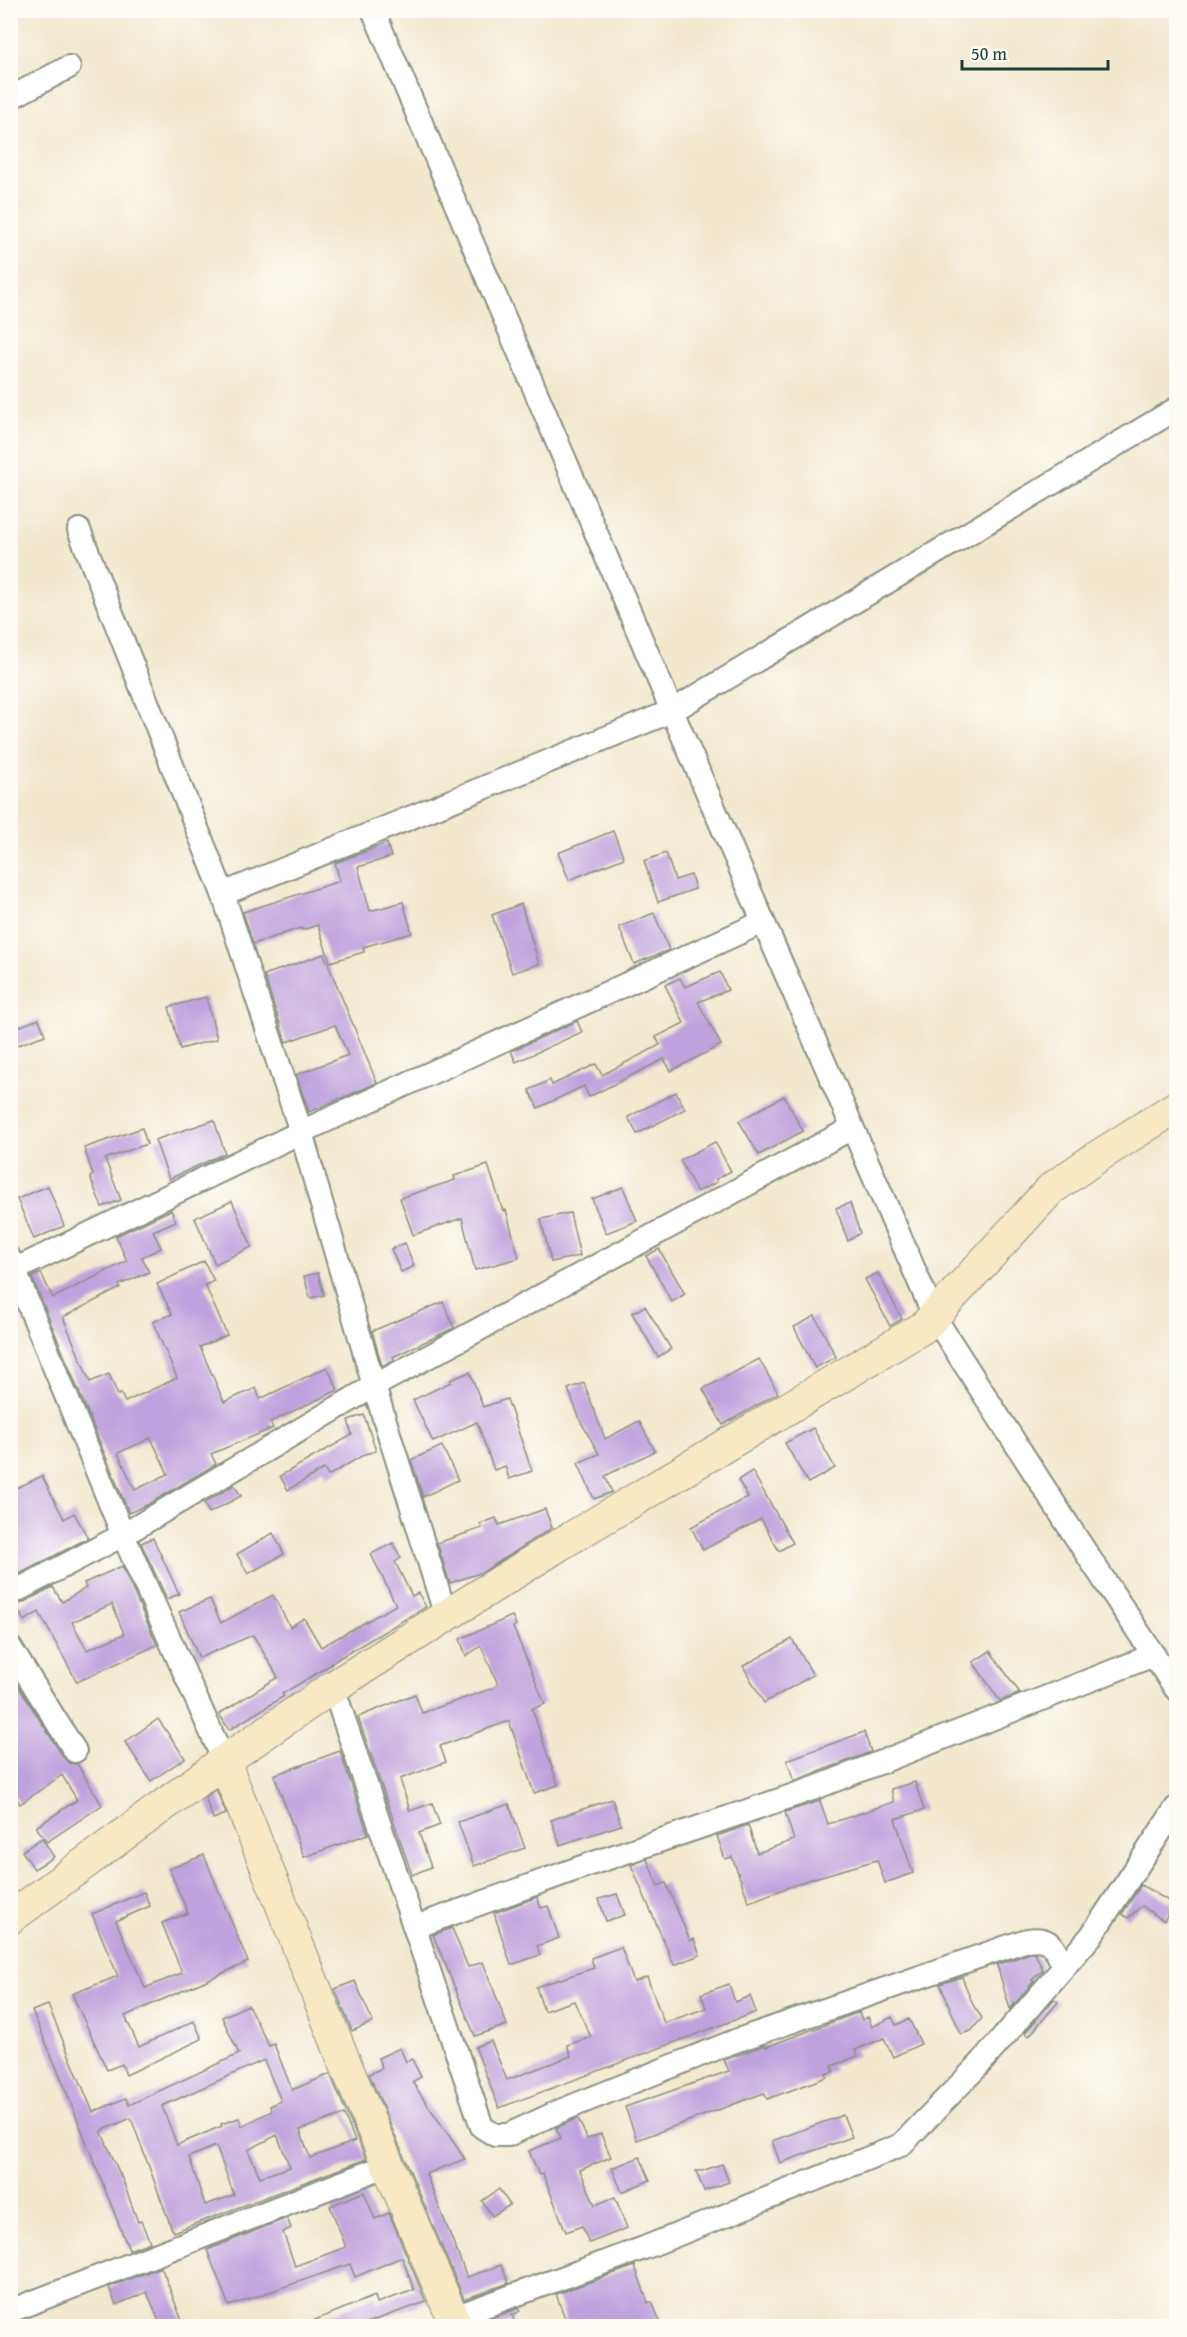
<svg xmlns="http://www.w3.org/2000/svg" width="1187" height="2337" viewBox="0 0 1187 2337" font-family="'Gentium Book Plus',serif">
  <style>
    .building { fill: #bfa2dd; fill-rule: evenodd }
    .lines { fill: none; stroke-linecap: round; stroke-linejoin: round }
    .street-casing { stroke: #889281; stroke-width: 26 }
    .secondary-casing { stroke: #889281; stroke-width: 34 }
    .street { stroke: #fff; stroke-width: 22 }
    .secondary { stroke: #f8e8c3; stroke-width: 32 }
  </style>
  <rect width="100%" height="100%" fill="#fdfcf7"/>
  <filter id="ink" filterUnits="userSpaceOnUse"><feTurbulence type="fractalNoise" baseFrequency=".0167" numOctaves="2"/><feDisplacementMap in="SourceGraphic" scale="12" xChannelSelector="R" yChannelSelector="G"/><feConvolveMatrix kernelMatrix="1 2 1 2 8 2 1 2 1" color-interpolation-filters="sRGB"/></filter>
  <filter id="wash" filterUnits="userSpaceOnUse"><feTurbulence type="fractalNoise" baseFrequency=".008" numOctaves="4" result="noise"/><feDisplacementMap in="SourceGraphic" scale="24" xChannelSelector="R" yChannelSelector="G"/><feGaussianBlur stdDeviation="1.35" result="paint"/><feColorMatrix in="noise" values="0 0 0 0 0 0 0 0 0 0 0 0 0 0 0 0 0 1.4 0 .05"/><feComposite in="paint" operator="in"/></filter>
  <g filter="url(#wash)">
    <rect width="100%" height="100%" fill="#f2e8ce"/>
    <g id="blocks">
      <g class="building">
        <path d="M613,831l11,27 -55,22 -11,-27z"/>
        <path d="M387,843l4,14 -33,10 12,44 33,-9 9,31 -49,14 1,5 -34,10 -12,-37 -16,5 -1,-2 -48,16 -10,-32 97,-31 -5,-18z"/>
        <path d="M666,853l9,27 16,-5 4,14 -37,13 -14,-41z"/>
        <path d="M521,904l18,60 -27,9 -20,-58z"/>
        <path d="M654,913l15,37 -35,14 -15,-37z"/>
        <path d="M324,954l53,129 -68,29 -13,-37 52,-20 -13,-30 -49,17 -22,-67z"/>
        <path d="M720,972l8,18 -30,12 23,43 -50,26 -7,-12 -75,38 -5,-11 -46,22 -9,-18 21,-10 2,5 44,-21 6,11 58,-30 -4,-8 28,-14 -19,-38 15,-7 5,9z"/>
        <path d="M206,997l11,42 -37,10 -11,-42z"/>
        <path d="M39,1019l6,16 -35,13v-18z"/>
        <path d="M577,1021l5,11 -66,30 -5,-11z"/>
        <path d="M676,1092l9,17 -48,25 -9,-17z"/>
        <path d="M784,1096l19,35 -44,24 -20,-34z"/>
        <path d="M214,1120l11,33 -56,26 -14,-39z"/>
        <path d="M142,1128l5,16 -42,15 16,41 -19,7 -12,-30 3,-2 -9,-27z"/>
        <path d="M715,1142l16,29 -15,8 1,3 -20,10 -17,-32z"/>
        <path d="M488,1165l15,46 3,-1 13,48 -44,12 -13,-52 -49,17 -13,-37 55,-18 -1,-4z"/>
        <path d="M48,1186l16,40 -30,13 -17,-40z"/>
        <path d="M623,1187l14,34 -31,12 -14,-34z"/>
        <path d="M232,1201l20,46 -37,17 -20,-46z"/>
        <path d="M850,1203l10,30 -12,8 -12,-33z"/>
        <path d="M171,1210l5,11 -23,10 8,17 -19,9 7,15 -30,13 1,3 -57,29 27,65 19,-8 9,21 3,-1 4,8 52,-24 -24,-56 19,-8 -15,-30 47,-23 10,20 -9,4 22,50 -27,12 24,55 32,-14 4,11 67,-32 11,23 -68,32 3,6 -62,26 5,10 -67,40 -20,9 -97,-236 9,-4 12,25 74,-37 -11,-25zM151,1438l17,36 -33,16 -17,-37z"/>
        <path d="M570,1213l10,43 -29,6 -10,-43z"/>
        <path d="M405,1243l9,23 -13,6 -10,-23z"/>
        <path d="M659,1249l26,45 -13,8 -26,-46z"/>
        <path d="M318,1273l6,22 -14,3 -6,-22z"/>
        <path d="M878,1273l24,46 -12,7 -25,-47z"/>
        <path d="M443,1302l11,26 -61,29 1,3 -12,6 -10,-35z"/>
        <path d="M645,1306l26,43 -13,8 -26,-44z"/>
        <path d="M815,1316l21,41 -21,11 -21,-41z"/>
        <path d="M759,1359l19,34 -55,32 -20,-36z"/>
        <path d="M470,1372l13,35 24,-8 25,72 -23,8 -4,-13 -11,4 -17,-48 -44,20 -20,-42 38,-18 -1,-2z"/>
        <path d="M584,1383l21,56 34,-18 16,30 -50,25 7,16 -18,7 -16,-36 21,-9 -18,-32 -13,-33z"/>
        <path d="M364,1415l12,36 -11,3 -37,22 -4,-7 -36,21 -8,-14 72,-41 -4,-15z"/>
        <path d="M813,1428l22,40 -27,15 -23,-40z"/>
        <path d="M442,1446l16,34 -35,17 -12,-37z"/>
        <path d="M752,1471l41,72 -14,8 -18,-32 -58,31 -12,-23 57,-30 -10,-17z"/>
        <path d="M42,1476l22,43 10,-6 14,25 -76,40 -2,-87z"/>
        <path d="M234,1485l7,11 -32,17 -5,-10z"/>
        <path d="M545,1509l7,19 -69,44 -33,11 -13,-40 45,-15 -2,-4 16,-6 3,7z"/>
        <path d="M273,1533l11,21 -36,20 -11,-20z"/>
        <path d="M153,1538l26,56 -12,5 -26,-56z"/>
        <path d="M393,1543l8,15 -6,4 17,34 6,-3 8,14 -95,56 1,1 -50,30 2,2 -55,34 -10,-16 59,-37 -25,-42 -54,23 -20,-46 31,-13 11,24 52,-28 17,32 14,-9 17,29 75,-42 -25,-51z"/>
        <path d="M122,1566l35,79 -80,37 -38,-70 -15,9 -8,-15 37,-19 9,15 24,-14 -2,-5zM112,1604l12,30 -37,16 -15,-28z"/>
        <path d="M512,1616l4,9 -3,2 32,77 -13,5 26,76 -24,8 -25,-72 -69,25 6,16 -46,17 10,32 22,-8 8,22 -21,8 12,34 -19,8 -54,-158 57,-23 7,19 71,-25 5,-4 -17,-38 -15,10 -6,-17z"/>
        <path d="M792,1639l21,36 -49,28 -21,-37z"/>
        <path d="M990,1651l30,42 -20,8 -27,-39z"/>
        <path d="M10,1673l54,85 5,5 8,1 25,41 -55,37 -11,-15 41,-27 -15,-25 -42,29 -10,-14z"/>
        <path d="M158,1719l27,39 -34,23 -26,-39z"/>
        <path d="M864,1732l7,20 -77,29 -7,-21z"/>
        <path d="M340,1751l28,83 -64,23 -30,-82z"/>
        <path d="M915,1782l9,28 -29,9 18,54 -28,10 -8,-23 -66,19 -62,23 -17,-45 -7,2 -8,-23 31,-11 9,28 37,-13 -9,-28 35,-11 8,23 66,-22 -3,-13z"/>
        <path d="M216,1789l10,25 -13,5 -8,-22z"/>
        <path d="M612,1799l9,26 -61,20 -9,-25z"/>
        <path d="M509,1804l16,44 -51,18 -16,-44z"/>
        <path d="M42,1838l12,19 -20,12 -12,-18z"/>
        <path d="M204,1855l44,107 -123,54 14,31 55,-26 8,18 -76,36 -4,-11 -15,6 -35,-76 46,-18 -26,-62 52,-22 6,14 -34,15 29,67 37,-15 -20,-50 26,-10 -19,-44z"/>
        <path d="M647,1859l11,27 8,-3 24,58 4,-2 6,16 -26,10 -43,-100z"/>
        <path d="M1141,1885l33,19 -10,17 -22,-15 -14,12 -6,-4z"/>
        <path d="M617,1894l8,21 -19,6 -7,-22z"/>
        <path d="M537,1897l4,11 7,-2 11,32 -22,8 3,9 -29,10 -17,-52z"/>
        <path d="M452,1928l16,39 15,-5 24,63 -32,11 -42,-101z"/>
        <path d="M621,1947l13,35 13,-5 17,46 42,-15 -5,-14 28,-10 6,18 15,-6 6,16 -257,96 -24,-61 16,-6 16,39 64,-24 -4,-11 24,-8 -17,-36 -30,10 -8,-24 58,-19 -3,-10z"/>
        <path d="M1030,1953h5l8,17 -11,10 2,1 -24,28 -13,-44z"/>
        <path d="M962,1977l11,28 9,13 -11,13 -10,3 -21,-50z"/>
        <path d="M355,1981l18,41 -21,9 -17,-42z"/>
        <path d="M1054,1999l4,3 -29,34 -4,-3z"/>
        <path d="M48,2005l45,107 33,-14 3,7 110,-51 -17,-37 26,-12 21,41 5,-2 18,46 38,-16 36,85 -193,73 -42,-114 -30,13 22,50 15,41 3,-1 9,21 -21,8 -68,-172 -29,-67zM264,2060l17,41 -11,5 2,5 -30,15 -3,-8 -18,6 1,2 -45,19 -15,-39zM344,2114l11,27 -45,17 -10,-28zM277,2135l13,32 -30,10 -12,-27zM216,2146l18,49 -29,10 -16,-48z"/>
        <path d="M859,2012l3,8 6,-3 4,10 20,-10 4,8 13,-6 12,25 -28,13 -9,-19 -29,12 3,6 -26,10 2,5 -8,3 1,3 -60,22 -3,-6 -127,47 -12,-33 104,-36 -5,-11 41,-15 1,2z"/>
        <path d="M400,2048l6,14 6,-3 9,18 -9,5 53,77 -39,15 41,103 34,-12 8,18 -45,16 -95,-225 13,-6 -4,-10z"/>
        <path d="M843,2115l9,22 -72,26 -8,-22z"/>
        <path d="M578,2118l9,21 14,-5 10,23 -31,13 15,35 20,-8 12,31 -38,15 -7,-17 -16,6 -23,-58 -4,1 -10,-24 32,-13 -5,-10z"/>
        <path d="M640,2157l10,23 -28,12 -10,-24z"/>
        <path d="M722,2164l7,18 -25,9 -8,-20h6z"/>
        <path d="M499,2189l11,16 -18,11 -10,-15z"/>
        <path d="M364,2192l11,27 14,-6 37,89 -68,24h-58l75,-30 2,7 37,-13 -12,-33 -47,20 -5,-13 -121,42 -22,-56 80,-32 4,10 -8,4 12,34 51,-19 -16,-41z"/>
        <path d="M635,2266l13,37 4,-1 10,24h-94l-12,-32z"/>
        <path d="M161,2267l3,7 20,52h-23l-14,-34 -31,13 -7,-18z"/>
        <path d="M519,2308l1,3 -8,4 2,5 -17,6h-22l-1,-2z"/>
      </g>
    </g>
  </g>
  <g filter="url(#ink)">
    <use href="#blocks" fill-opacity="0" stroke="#889281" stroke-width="1.5"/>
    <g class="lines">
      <defs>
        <g id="street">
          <path d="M373,10l299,701 263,607 142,221 99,150"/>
          <path d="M10,98l59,-31"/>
          <path d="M79,530l144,364 78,238 73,254 72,230"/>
          <path d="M223,894l449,-183 504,-302"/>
          <path d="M10,1259l113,276 101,226"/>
          <path d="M10,1272l291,-140 462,-210"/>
          <path d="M10,1594l113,-59 251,-149 478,-258"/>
          <path d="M10,1647l65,104"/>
          <path d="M333,1687l149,440 13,8h13l52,-24 175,-70 292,-101c25,-4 26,8 38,26"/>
          <path d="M415,1927l164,-59 236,-80 339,-133"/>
          <path d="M10,2311l378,-146"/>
          <path d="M452,2318l192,-70 257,-103 79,-81 111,-128 85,-128"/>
        </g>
        <g id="secondary">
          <path d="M224,1761l121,302 111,263"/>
          <path d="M10,1918l214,-157 109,-74 226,-142 365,-218 127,-138 46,-32 79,-50"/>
        </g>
      </defs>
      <use href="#street" class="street-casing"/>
      <use href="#secondary" class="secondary-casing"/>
      <use href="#street" class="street"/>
      <use href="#secondary" class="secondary"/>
    </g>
  </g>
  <rect width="1187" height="2337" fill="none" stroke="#fdfcf7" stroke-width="36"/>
  <path d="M962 60v9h146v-9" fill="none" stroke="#1f3d34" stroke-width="3"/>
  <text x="971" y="60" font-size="18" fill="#1f3d34" stroke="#fdfcf7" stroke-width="4.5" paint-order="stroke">50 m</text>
</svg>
